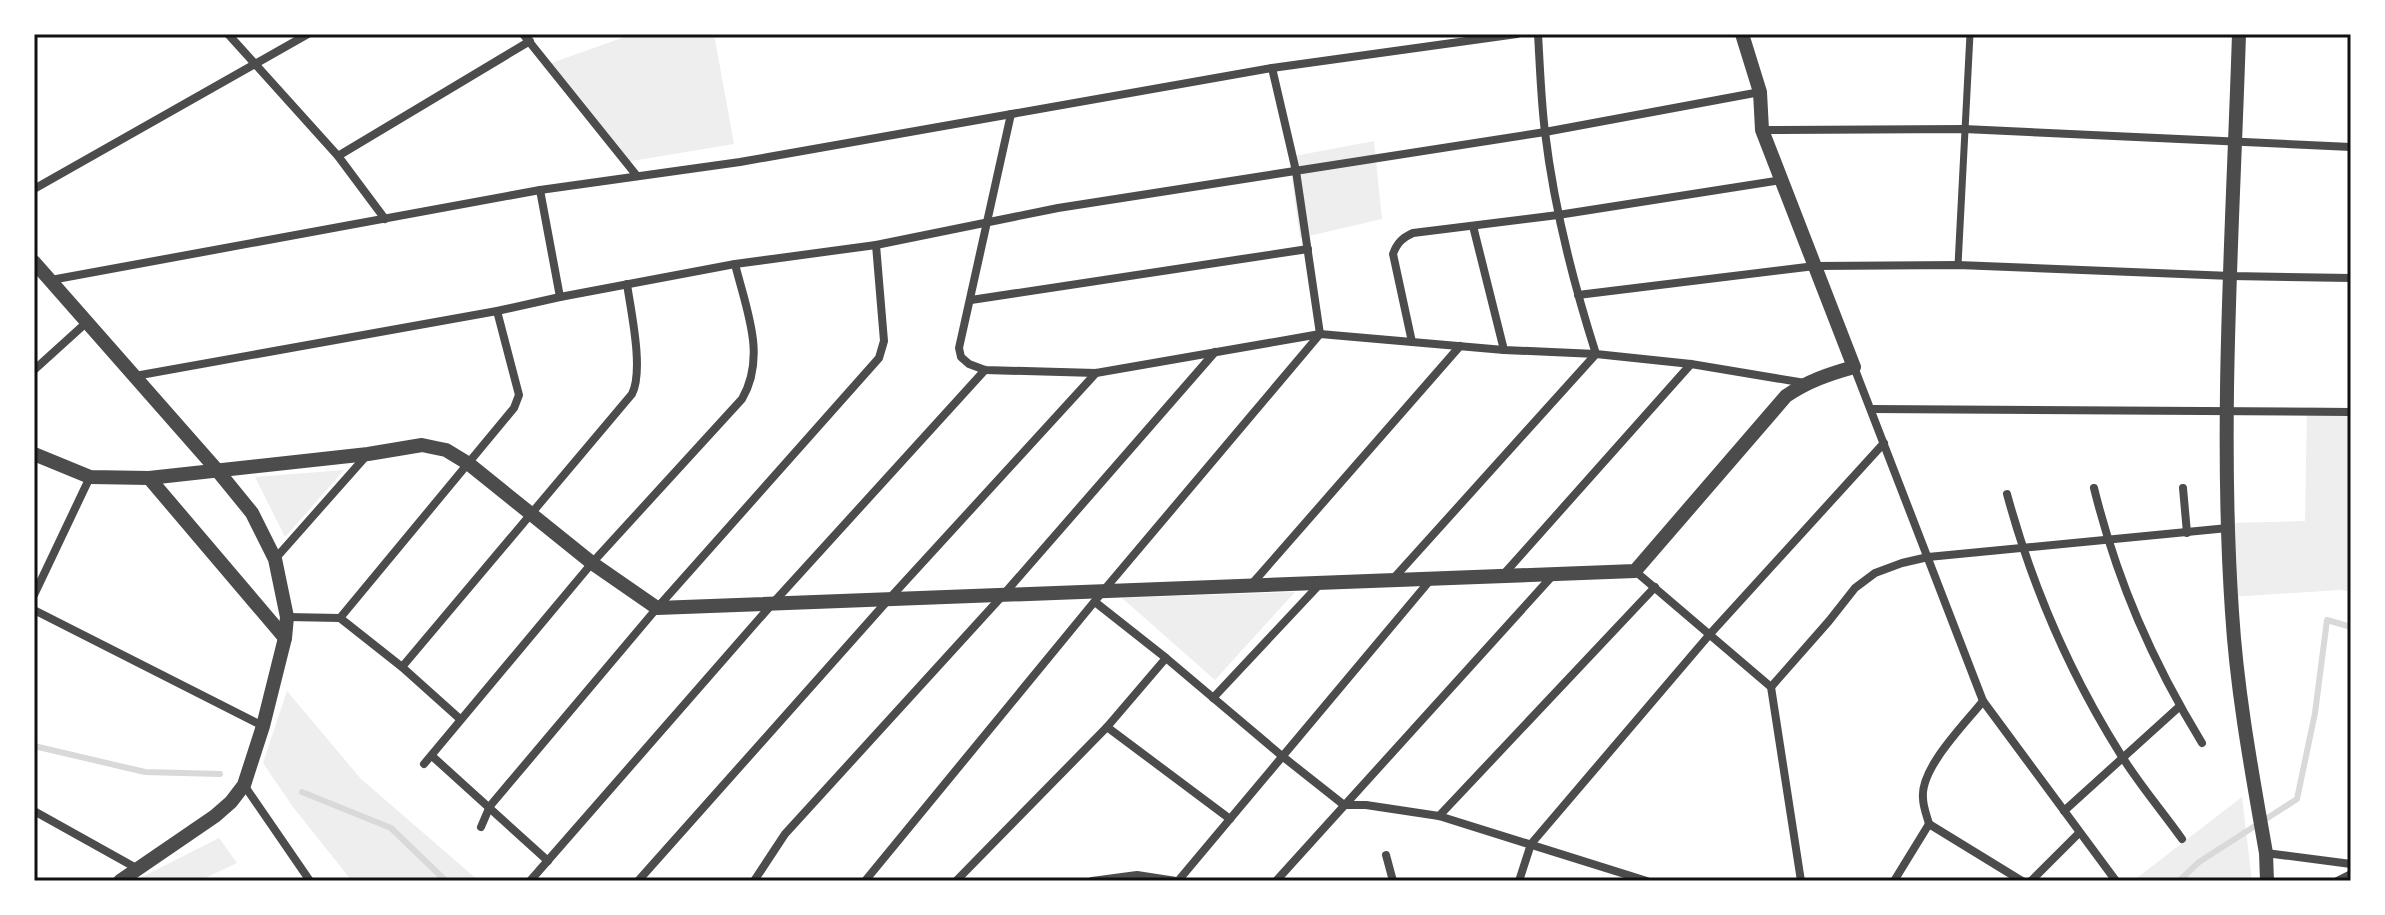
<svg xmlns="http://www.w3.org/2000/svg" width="2385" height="915" viewBox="0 0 2385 915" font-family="'Exo 2',sans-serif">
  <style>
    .green { fill: #eee }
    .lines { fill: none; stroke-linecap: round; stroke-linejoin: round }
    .stream { stroke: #d9d9d9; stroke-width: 6 }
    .pedestrian { stroke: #4c4c4c; stroke-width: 7 }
    .minor { stroke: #4c4c4c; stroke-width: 8 }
    .tertiary { stroke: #4c4c4c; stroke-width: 14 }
    .neatline { fill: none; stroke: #111; stroke-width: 3 }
  </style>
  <rect width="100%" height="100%" fill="#fff"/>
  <g class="green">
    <path d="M633,34h81l20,110 -108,18 -83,-96z"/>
    <path d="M1374,141l8,78 -82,19 -11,-81z"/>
    <path d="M2307,407l44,1v184l-11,-2 -110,7 2,-74 73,-2z"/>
    <path d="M344,470l-59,67 -30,-60z"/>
    <path d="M1295,592l-80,88 -93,-82z"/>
    <path d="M287,691l74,88 118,102h-127l-59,-74 -30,-44z"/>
    <path d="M2242,797l10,84h-119z"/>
    <path d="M219,838l18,25 -38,18h-65z"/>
  </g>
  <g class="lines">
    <g class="stream">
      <path d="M34,746l111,26 75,2"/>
      <path d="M302,792l89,36 55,53"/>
      <path d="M2179,881l20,-19 98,-63 18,-86 12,-93 24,7"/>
    </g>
    <path class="pedestrian" d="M1958,265l12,-231"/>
    <g class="minor">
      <path d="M228,34l110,122 47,63"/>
      <path d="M523,34l114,142"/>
      <path d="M1011,114l-52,234 2,9 8,7 16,6 111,3 224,-39 184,16 92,4 95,10 114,19"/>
      <path d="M1762,130l202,-1 387,18"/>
      <path d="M338,156l192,-115"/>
      <path d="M34,189l274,-155"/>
      <path d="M540,190l20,107"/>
      <path d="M1473,226l31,124"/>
      <path d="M51,280l489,-90 200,-28 532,-94 245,-34"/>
      <path d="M1578,295l237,-29 143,-1 273,11 120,2"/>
      <path d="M971,300l337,-51"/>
      <path d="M1412,342l-19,-88c4,-11 9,-16 20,-21l145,-18 224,-35"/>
      <path d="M1854,367l129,334 133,180"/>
      <path d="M34,370l53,-48"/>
      <path d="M135,376l362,-65 63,-14 175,-33 141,-19 182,-37 487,-76 215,-40"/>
      <path d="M1871,409l480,3"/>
      <path d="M2094,488c23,93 58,173 108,255"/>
      <path d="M2183,488l4,45"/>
      <path d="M2007,494c25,92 63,180 114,261 18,29 41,56 61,84"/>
      <path d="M275,559l92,-104"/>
      <path d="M1635,571l136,116 30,194"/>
      <path d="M1503,575l188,-211"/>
      <path d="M1393,579l203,-225c-23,-72 -42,-146 -51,-222 -4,-32 -5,-65 -7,-98"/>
      <path d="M1251,585l209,-239"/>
      <path d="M34,595l56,-118"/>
      <path d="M1095,602l71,56 116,98 62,49h22l73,11 208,65"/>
      <path d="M34,610l229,116"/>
      <path d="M287,617l53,1 174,-210 5,-13 -22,-84"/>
      <path d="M340,618l62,49 58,52"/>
      <path d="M402,667l230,-273c12,-24 -1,-82 -5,-110"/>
      <path d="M1771,687l58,-66 26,-33 20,-15 27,-10 26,-6 300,-29"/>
      <path d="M1213,698l106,-113"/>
      <path d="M1107,727l123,92"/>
      <path d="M432,756l116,105"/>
      <path d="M424,764l168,-201 150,-164c25,-43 4,-90 -7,-135"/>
      <path d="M244,785l66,96"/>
      <path d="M34,811l104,58"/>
      <path d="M2064,811l116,-105"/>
      <path d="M1439,816l216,-229"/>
      <path d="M1929,824c-2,-8 -6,-17 -6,-26 -3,-30 42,-74 60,-97"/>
      <path d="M1929,824l93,57"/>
      <path d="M481,827l9,-21 167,-198 222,-250 5,-17 -8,-96"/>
      <path d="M2266,853l85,11"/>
      <path d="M1386,855l7,26"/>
      <path d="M530,881l243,-278 212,-233"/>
      <path d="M638,881l251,-282 207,-226"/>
      <path d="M754,881l31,-47 219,-240 211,-242"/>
      <path d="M865,881l239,-291 216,-256 -24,-163 -24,-103"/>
      <path d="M956,881l151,-154 59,-69"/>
      <path d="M1092,881l45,-6 39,6"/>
      <path d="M1178,881l254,-303"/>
      <path d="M1276,881l278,-307"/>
      <path d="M1519,881l12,-37 179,-210 174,-191"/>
      <path d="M1894,881l35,-57"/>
      <path d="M2031,881l48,-48"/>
      <path d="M2337,881l14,-7"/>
    </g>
    <g class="tertiary">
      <path d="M2239,34c-6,191 -20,388 -7,578 5,81 20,161 34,241l1,28"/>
      <path d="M34,262l183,208 35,43 23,46 12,58 -2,21 -22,88 -19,59 -13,17 -16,14 -95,65"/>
      <path d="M34,454l56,23 59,1 219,-24 54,-9 14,3 10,2 23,14 123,99 65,45 978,-37 151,-175c22,-15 43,-22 68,-29l-92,-237 -2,-38 -18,-58"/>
      <path d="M149,478l136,160"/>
    </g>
  </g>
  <rect width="2385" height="915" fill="none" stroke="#ffffff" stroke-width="72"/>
  <rect x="36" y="36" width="2313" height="843" class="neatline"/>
</svg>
